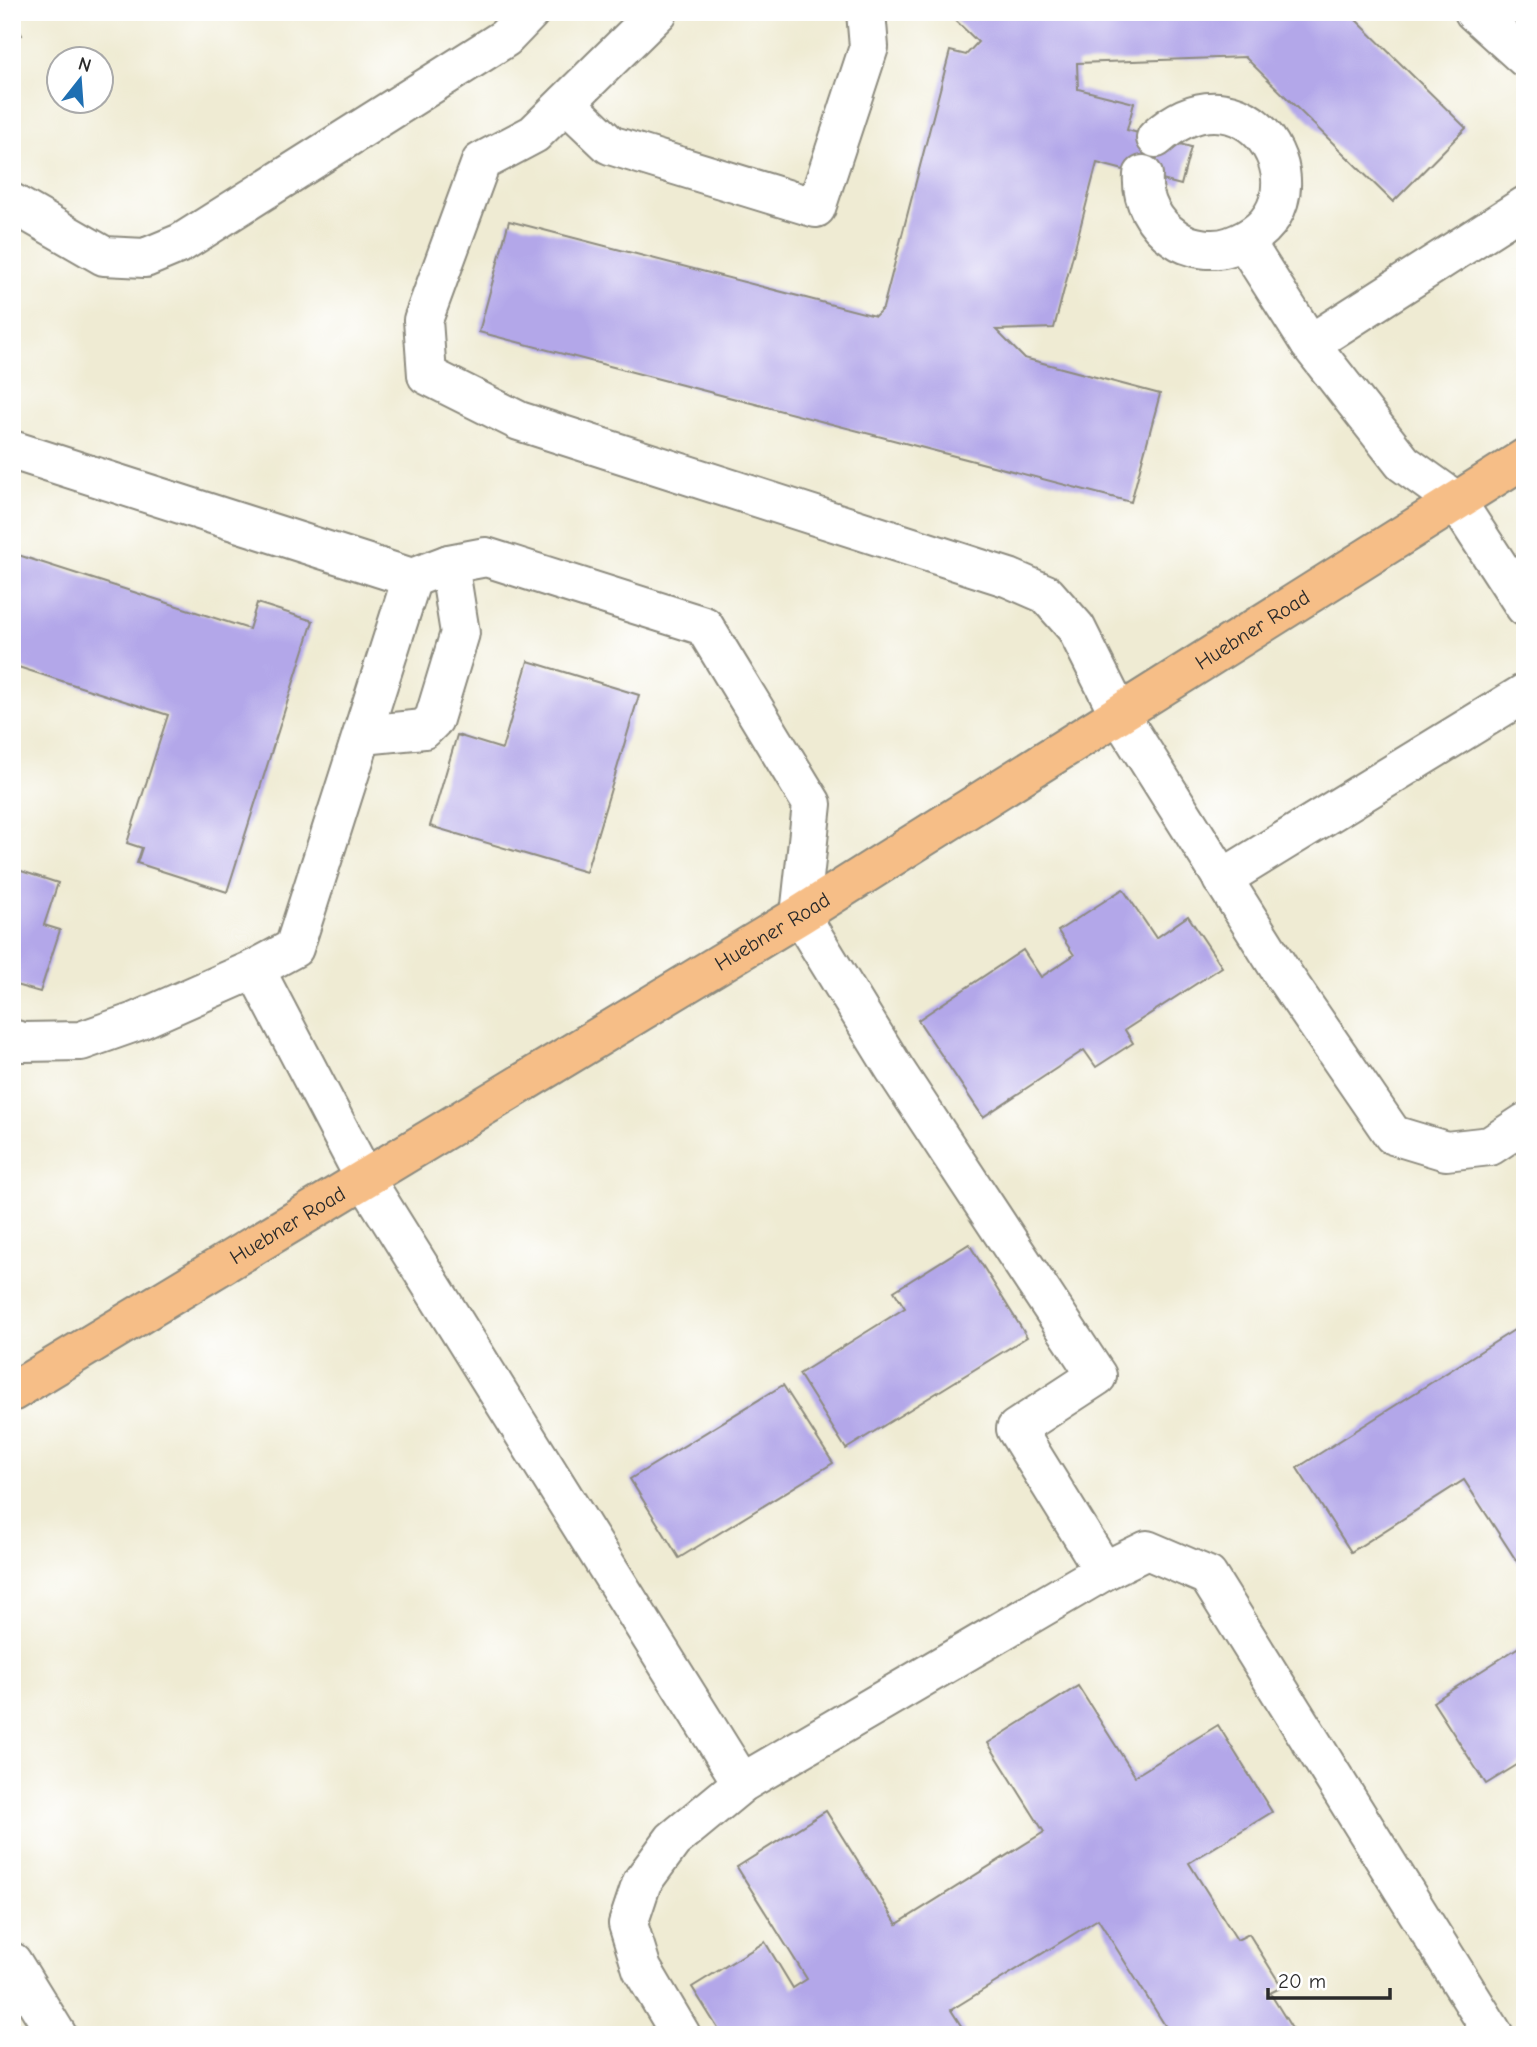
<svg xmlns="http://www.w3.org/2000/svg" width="1537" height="2047" viewBox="0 0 1537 2047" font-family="'Comic Neue',sans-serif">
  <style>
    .building { fill: #b3a7e9 }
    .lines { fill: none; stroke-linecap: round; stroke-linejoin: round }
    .minor-casing { stroke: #8d8b7f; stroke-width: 42 }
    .major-casing { stroke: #8d8b7f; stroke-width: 42 }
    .minor { stroke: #fff; stroke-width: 38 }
    .major { stroke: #f6be87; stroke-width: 38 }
    .labels { text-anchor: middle; stroke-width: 5; stroke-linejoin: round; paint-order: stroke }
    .street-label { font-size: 21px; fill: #2b2b2b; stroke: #fff }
  </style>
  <rect width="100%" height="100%" fill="#fff"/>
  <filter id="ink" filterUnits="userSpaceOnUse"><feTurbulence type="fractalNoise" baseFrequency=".0143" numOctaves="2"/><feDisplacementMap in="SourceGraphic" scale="14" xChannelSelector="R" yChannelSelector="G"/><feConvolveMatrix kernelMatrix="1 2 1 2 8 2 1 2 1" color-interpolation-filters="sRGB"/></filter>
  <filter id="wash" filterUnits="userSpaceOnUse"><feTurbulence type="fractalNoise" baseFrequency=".00686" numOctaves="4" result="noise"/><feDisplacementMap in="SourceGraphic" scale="28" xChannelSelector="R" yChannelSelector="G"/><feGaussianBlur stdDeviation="1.57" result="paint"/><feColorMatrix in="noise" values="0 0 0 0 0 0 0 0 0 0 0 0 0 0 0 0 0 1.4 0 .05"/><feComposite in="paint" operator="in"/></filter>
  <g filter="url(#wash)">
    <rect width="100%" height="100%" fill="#efebd3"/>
    <g id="blocks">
      <g class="building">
        <path d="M947,12h401l118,116 -73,74 -148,-145 -168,6 1,26 56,14 -7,27 64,17 -10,38 -84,-22 -43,165 -58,2 28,28 136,36 -29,108 -652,-170 30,-111 366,95 8,-8 67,-257 16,4 12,-13z"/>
        <path d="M12,17l10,18 -10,5z"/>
        <path d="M12,553l237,76 8,-26 56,18 -86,271 -90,-29 5,-15 -15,-5 41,-128 -156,-50z"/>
        <path d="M528,661l111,34 -53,177 -156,-46 27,-91 45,14z"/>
        <path d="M12,868l46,15 -14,42 16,5 -20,62 -28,-8z"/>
        <path d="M1123,889l33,49 32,-22 34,51 -97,63 8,13 -37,24 -12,-17 -101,67 -65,-97 105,-70 18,27 33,-22 -16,-24z"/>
        <path d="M969,1244l58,93 -181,112 -47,-75 106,-66 -11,-17z"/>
        <path d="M1525,1323v251l-61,-94 -113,72 -54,-84z"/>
        <path d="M783,1385l50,78 -154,95 -49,-79z"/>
        <path d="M1525,1643v117l-39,24 -53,-82z"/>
        <path d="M1078,1686l57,90 83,-51 54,87 -83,51 48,77 12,-6 33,53 -12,6 26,42h-125l-73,-116 -147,91 16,25h-245l-30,-48 73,-45 28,46 14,-9 -70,-112 89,-56 71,113 147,-92 -56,-89z"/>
      </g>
    </g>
  </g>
  <g filter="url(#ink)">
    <use href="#blocks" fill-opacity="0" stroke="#8d8b7f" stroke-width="2"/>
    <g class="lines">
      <defs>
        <g id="minor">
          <path d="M658,12l-124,122 -53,28 -58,158 4,55 92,46 490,157 37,16 30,34 43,86 165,262 109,159 53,16 44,-5 35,-23"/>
          <path d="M1474,12l51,46"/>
          <path d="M566,103l44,42 206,63 53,-161 -3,-35"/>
          <path d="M1143,175c-2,25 11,49 32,63 15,11 39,14 56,8 108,-36 22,-196 -75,-108"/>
          <path d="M12,203l92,53 41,2 36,-15 324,-205 25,-26"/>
          <path d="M1245,242l65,102 93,119 53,38 69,106"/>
          <path d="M1310,344l215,-138"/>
          <path d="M12,450l400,128 -118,370 -39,21 -120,53 -54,19 -58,1 -11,-3"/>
          <path d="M412,578l37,-14 37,-7 218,69 108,178 -12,111 94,153 203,308 -81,53 88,142"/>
          <path d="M363,735l61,-6 10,-10 26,-86 -11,-69"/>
          <path d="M1222,879l303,-186"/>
          <path d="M255,969l110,210 377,604"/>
          <path d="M12,1962l45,73"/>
          <path d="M681,2035l-39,-66 -14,-45 14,-42 31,-42 69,-57 362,-212 43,-21 61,26 286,459"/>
        </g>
        <g id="major">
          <path id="s1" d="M12,1392l788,-477 725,-457"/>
        </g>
      </defs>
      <use href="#minor" class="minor-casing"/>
      <use href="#major" class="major-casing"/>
      <use href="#minor" class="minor"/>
      <use href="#major" class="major"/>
    </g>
  </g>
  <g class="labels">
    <g class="street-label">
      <text dy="7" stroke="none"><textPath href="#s1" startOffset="1456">Huebner Road</textPath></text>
      <text dy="7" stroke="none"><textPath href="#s1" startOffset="889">Huebner Road</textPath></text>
      <text dy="7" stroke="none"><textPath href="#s1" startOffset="322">Huebner Road</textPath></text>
    </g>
  </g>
  <rect width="1537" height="2047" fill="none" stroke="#fff" stroke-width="42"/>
  <g transform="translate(80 80) rotate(17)"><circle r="33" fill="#ffffff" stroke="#aaaaaa" stroke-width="2"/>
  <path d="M0-5L12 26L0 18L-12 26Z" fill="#1f6fb2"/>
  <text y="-10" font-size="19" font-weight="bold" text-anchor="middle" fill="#2b2b2b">N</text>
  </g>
  <path d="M1268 1988v10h122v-10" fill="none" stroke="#2b2b2b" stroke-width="3.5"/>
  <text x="1278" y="1988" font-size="21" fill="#2b2b2b" stroke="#ffffff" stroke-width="5" paint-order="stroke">20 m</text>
</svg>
